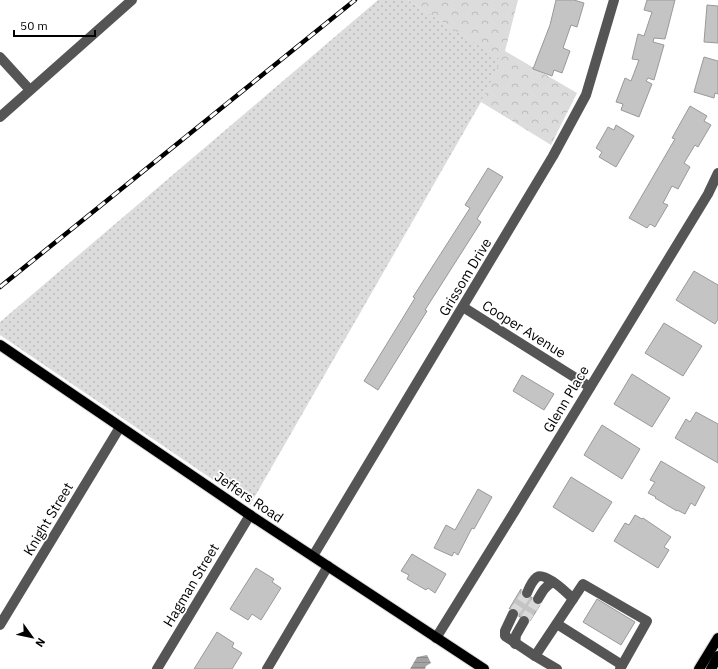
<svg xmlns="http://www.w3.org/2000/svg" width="718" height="669" viewBox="0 0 718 669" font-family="'IBM Plex Sans',sans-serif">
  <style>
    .grass { fill: url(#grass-dots) }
    .park { fill: url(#park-crowns) }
    .water { fill: url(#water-rules) }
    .building { fill: #c4c4c4; stroke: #999 }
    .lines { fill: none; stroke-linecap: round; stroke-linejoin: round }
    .minor-tunnel { stroke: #d9d9d9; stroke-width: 10; stroke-dasharray: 10 5; stroke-linecap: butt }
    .major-casing { stroke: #dbdbdb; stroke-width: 12 }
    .minor { stroke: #555; stroke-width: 10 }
    .major { stroke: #000; stroke-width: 10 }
    .rail-casing { stroke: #000; stroke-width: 4.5 }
    .rail { stroke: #fff; stroke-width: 3; stroke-dasharray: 9; stroke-linecap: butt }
    .labels { text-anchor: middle; stroke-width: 3.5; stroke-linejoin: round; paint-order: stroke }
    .street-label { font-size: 14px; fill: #000; stroke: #fff }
  </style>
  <defs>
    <pattern id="grass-dots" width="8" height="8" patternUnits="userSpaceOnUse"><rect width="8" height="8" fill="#dcdcdc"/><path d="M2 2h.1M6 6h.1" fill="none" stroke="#bbb" stroke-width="1.8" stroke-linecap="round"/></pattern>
    <pattern id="park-crowns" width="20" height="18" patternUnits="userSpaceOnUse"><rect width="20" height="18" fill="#dcdcdc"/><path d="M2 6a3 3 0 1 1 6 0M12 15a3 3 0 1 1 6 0" fill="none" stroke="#bbb"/></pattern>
    <pattern id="water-rules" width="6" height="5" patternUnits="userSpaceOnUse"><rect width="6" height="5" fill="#a3a3a3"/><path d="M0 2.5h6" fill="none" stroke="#8b8b8b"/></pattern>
  </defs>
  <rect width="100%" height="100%" fill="#fff"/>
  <path class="grass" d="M378,0h30l94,60 -21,42 -231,403 -250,-170v-13z"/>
  <path class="park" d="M408,0h110l-13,51 72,42 -26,52 -70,-43 20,-42z"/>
  <path class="water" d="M427,655l4,8 -5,3 -1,3h-15l7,-12z"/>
  <g class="building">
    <path d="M556,0h18l10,3 -7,24 -6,-2 -8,23 7,3 -8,22 -8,-3 -2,6 -19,-7 17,-44z"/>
    <path d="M647,0h28l-10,39 -11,-1 -1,4 11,3 -10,35 -6,-2 -2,3 6,3 -13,33 -18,-7 2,-6 -7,-2 9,-24 6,3 8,-21 -7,-1 6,-25 6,2 8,-24 -8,-2z"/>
    <path d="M707,5l11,1v37l-14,-1z"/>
    <path d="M704,57l14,4v33l-3,-1 -1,5 -20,-6z"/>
    <path d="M690,106l17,10 -3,5 7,4 -13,22 -3,-2 -11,18 6,4 -12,22 -6,-3 -9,17 5,2 -13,22 -5,-3 -3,4 -18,-10 46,-79 -3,-1z"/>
    <path d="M616,125l18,11 -18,31 -17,-10 3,-5 -6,-4 12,-21 6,3z"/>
    <path d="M488,168l15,9 -26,42 4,3 -56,88 2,1 -49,79 -14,-9 51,-83 -2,-1 57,-89 -5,-3z"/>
    <path d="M694,271l24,14v34l-3,5 -39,-24z"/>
    <path d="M664,323l38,23 -19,30 -38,-23z"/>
    <path d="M632,374l38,24 -18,29 -38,-23z"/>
    <path d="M522,375l32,19 -10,16 -31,-19z"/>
    <path d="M696,412l22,12v39l-43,-25 11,-19 4,3z"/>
    <path d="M602,425l38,24 -18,30 -38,-24z"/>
    <path d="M661,461l44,26 -10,19 -4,-3 -6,11 -8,-4v1l-22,-13 1,-1 -8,-4 7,-11 -5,-2z"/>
    <path d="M571,477l41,25 -19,30 -40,-25z"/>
    <path d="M478,489l14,8 -18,32 -2,-1 -14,27 -4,-3 -2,4 -18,-8 12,-23 9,5z"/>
    <path d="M635,515l7,4 1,-1 28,19 -7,10 5,3 -11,18 -44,-27 11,-18 4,2z"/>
    <path d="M412,554l34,20 -11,19 -7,-5 -2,2 -19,-11 2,-4 -8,-4z"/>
    <path d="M256,568l18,11 -2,3 9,6 -20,32 -9,-6 -4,6 -18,-11z"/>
    <path d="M521,589v5l1,3 5,2 5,-2v5l2,2 6,1 -10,16 -1,-4 -2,-2h-3l-5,2v-4l-3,-5h-4l-3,1z"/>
    <path d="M597,599l38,23 -14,23 -38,-23z"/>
    <path d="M217,632l17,11 -2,4 10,6 -10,16h-38z"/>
  </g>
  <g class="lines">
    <g class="minor-tunnel">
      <path d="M513,614l14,-21"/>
      <path d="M524,621l14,-22"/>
    </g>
    <defs>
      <g id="major">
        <path d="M0,345l250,170 234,154"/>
        <path d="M699,669l19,-31"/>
        <path d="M711,669l7,-13"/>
      </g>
    </defs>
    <use href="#major" class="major-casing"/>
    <g class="minor">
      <path d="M0,57l30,33"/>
      <path d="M0,117l132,-117"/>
      <path d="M463,307l127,80"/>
      <path d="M313,556l240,-400 33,-61 28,-95"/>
      <path d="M527,593c2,-5 6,-13 10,-16 9,-5 30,16 36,22"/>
      <path d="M538,599c4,-7 7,-13 15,-17"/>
      <path d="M513,614l-8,17v5l30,20"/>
      <path d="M557,624l65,41"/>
      <path d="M0,625l120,-198"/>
      <path d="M436,638l80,-129 192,-315 10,-21"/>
      <path d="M515,644l1,-9 8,-14"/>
      <path d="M157,669l93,-154"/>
      <path d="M267,669l61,-103"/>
      <path d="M557,669l-22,-13 48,-72 64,37 -27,48"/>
    </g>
    <use href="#major" class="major"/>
    <defs>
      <path id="rail" d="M0,287l355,-287"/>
    </defs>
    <use href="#rail" class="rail-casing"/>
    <use href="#rail" class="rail"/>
  </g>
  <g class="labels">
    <g class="street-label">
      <text transform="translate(465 277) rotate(-59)" y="5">Grissom Drive</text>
      <text transform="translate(524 329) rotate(32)" y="5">Cooper Avenue</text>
      <text transform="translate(566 399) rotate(-59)" y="5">Glenn Place</text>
      <text transform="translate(249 497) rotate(34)" y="5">Jeffers Road</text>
      <text transform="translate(48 519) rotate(-59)" y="5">Knight Street</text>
      <text transform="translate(191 585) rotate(-59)" y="5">Hagman Street</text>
    </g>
  </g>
  <g transform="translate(32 637) rotate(123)" stroke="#ffffff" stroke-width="3" paint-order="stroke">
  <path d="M0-3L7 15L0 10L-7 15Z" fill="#000000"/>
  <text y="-6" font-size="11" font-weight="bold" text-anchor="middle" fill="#000000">N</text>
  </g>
  <path d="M14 30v6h81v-6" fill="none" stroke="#000000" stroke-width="2"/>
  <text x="20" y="30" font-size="12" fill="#000000" stroke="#ffffff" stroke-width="3" paint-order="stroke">50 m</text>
</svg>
